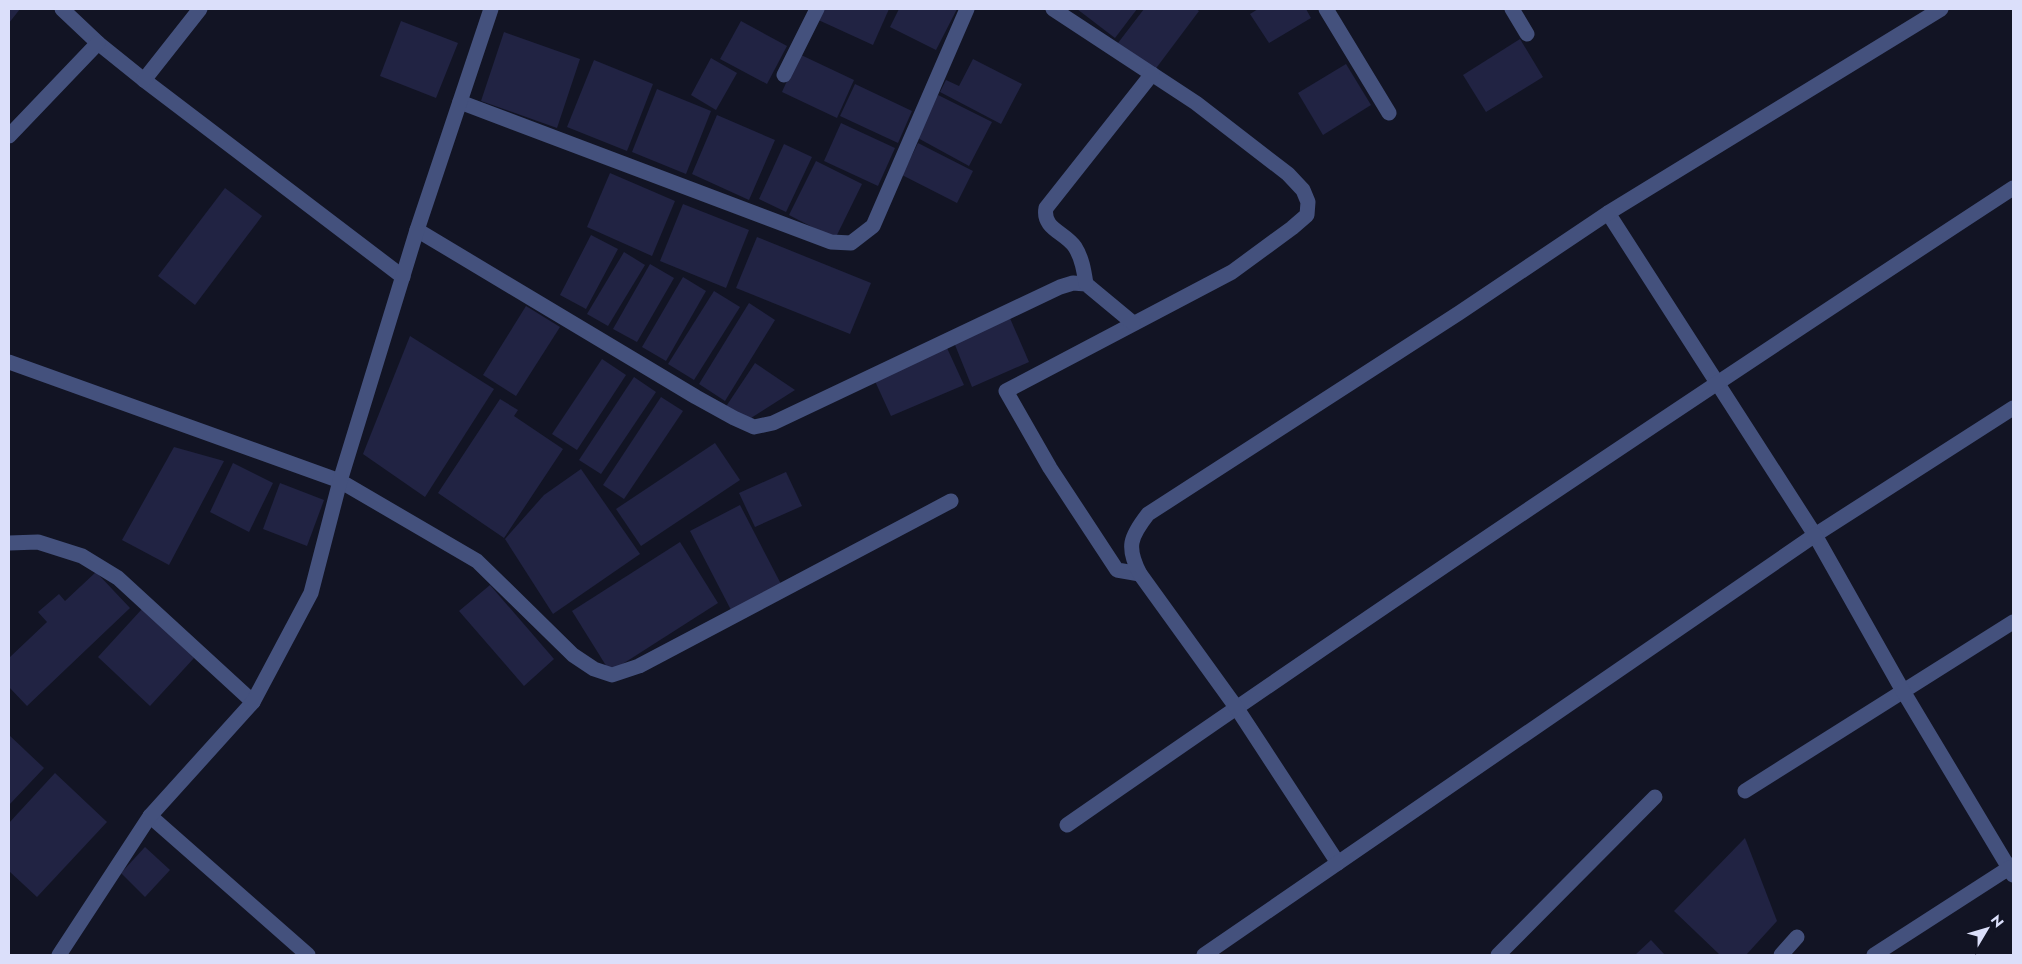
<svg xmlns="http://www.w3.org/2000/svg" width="2022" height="964" viewBox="0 0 2022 964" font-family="Jost,sans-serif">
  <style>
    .building { fill: #212343 }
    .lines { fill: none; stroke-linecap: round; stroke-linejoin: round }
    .minor { stroke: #44517d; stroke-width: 15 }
  </style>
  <rect width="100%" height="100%" fill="#121424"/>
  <g class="building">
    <path d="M9,9h11l-11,14z"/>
    <path d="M819,9h70l-16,36 -59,-27z"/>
    <path d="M899,9h58l-21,41 -46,-23z"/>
    <path d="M1077,9h60l-22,29z"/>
    <path d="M1144,9h52l3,2 -45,60 -36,-28z"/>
    <path d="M1258,9h48l5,9 -42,25 -19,-29z"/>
    <path d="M401,21l57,22 -22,55 -56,-22z"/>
    <path d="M741,21l46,25 -20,38 -47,-25z"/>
    <path d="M504,32l76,27 -23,69 -76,-27z"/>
    <path d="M1520,39l23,38 -57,35 -23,-37z"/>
    <path d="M799,54l55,26 -17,38 -55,-26z"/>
    <path d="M711,58l26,15 -21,37 -25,-15z"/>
    <path d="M973,59l49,25 -21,40 -61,-32 6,-12 13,6z"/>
    <path d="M594,60l59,24 -26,67 -60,-24z"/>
    <path d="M1346,64l25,41 -48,30 -25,-42z"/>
    <path d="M855,84l57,27 -14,32 -58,-27z"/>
    <path d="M657,89l54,22 -25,63 -54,-22z"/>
    <path d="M938,95l54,27 -23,44 -53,-29z"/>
    <path d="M717,115l58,25 -26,60 -57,-26z"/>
    <path d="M841,123l54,25 -17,38 -54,-25z"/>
    <path d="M918,143l55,28 -16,32 -55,-28z"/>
    <path d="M784,144l28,13 -26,55 -27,-13z"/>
    <path d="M816,161l46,23 -27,55 -46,-24z"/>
    <path d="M610,173l65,28 -23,55 -65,-29z"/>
    <path d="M225,188l37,28 -67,89 -37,-29z"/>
    <path d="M683,204l66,26 -23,58 -66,-27z"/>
    <path d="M591,235l27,14 -32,60 -26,-14z"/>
    <path d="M757,237l114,46 -21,51 -114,-46z"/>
    <path d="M624,252l21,13 -37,61 -21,-12z"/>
    <path d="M650,264l24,14 -37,64 -24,-13z"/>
    <path d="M683,277l23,14 -40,70 -24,-14z"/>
    <path d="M714,291l26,16 -46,73 -26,-16z"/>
    <path d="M749,303l26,17 -50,81 -26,-17z"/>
    <path d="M526,306l34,21 -44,69 -33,-21z"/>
    <path d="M1009,316l20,46 -57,25 -19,-47z"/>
    <path d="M410,336l84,53 -69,108 -62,-43z"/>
    <path d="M947,348l17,37 -73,31 -17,-37z"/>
    <path d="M602,359l24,16 -49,75 -25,-16z"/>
    <path d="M755,363l40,27 -44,28 -26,-10z"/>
    <path d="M634,377l22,15 -55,82 -22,-14z"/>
    <path d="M661,397l22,14 -59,88 -21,-14z"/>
    <path d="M500,399l18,11 -4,6 49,33 -59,89 -66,-45z"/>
    <path d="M715,443l25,37 -99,66 -25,-37z"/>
    <path d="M174,447l50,14 -55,104 -47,-25z"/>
    <path d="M233,463l40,20 -24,49 -39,-20z"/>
    <path d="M581,469l59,85 -87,60 -48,-75 39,-44z"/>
    <path d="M786,472l16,34 -47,21 -16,-34z"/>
    <path d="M280,483l44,17 -17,46 -44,-17z"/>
    <path d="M740,505l41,79 -50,26 -41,-79z"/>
    <path d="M680,542l38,61 -108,69 -38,-61z"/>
    <path d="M96,572l34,36 -103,98 -18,-19v-29l38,-36 -9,-10 21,-18 6,7z"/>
    <path d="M490,585l64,74 -30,27 -65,-75z"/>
    <path d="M142,609l52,49 -44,48 -52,-49z"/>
    <path d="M9,735l35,33 -35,37z"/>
    <path d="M55,773l52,49 -70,75 -28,-26v-48z"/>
    <path d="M1745,838l32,83 -31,34h-26l-46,-44z"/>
    <path d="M145,847l25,23 -25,27 -24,-24z"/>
    <path d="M1651,940l14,15h-30z"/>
  </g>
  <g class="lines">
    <g class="minor">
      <path d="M62,9l36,34 46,37 259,197"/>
      <path d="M1053,9l143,94 92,71 15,16 5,12 -1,13 -15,13 -60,44 -226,119 44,77 67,102 23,4"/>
      <path d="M1326,9l63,104"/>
      <path d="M1512,9l15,25"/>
      <path d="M784,75l33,-66"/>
      <path d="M144,80l56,-71"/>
      <path d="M460,102l371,140 20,1 22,-17 94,-217"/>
      <path d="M9,136l89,-93"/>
      <path d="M1608,213l207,322 198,-127"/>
      <path d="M417,230l279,167 38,21 20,9 19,-4 287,-136 13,-4 13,1 47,39"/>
      <path d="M1086,284c-2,-13 -4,-26 -11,-37 -10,-15 -33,-18 -29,-39l106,-134"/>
      <path d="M9,362l331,119 137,80 96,94 21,14 18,6 27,-9 312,-165"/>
      <path d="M9,543l29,-1 44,14 36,22 135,124"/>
      <path d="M1745,791l268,-169"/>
      <path d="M150,816l158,139"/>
      <path d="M1067,825c312,-217 628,-429 946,-637"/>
      <path d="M1338,863l-102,-156 -96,-133c-14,-27 -10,-37 8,-60l311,-201 149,-100 333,-204"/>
      <path d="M59,955l91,-139 103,-114 58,-109 29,-112 77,-251 74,-221"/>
      <path d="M1204,955l611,-420 88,156 106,177 4,-3"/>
      <path d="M1498,955l157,-158"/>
      <path d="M1781,955l16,-18"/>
      <path d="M1874,955l135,-87 4,7"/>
    </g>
  </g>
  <rect width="2022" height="964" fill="none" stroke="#dbdffa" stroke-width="20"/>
  <g transform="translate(1987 929) rotate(52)" stroke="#121424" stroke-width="4" paint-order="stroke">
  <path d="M0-4L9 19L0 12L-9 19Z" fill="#dbdffa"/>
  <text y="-8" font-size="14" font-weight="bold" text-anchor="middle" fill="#dbdffa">N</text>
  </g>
</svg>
